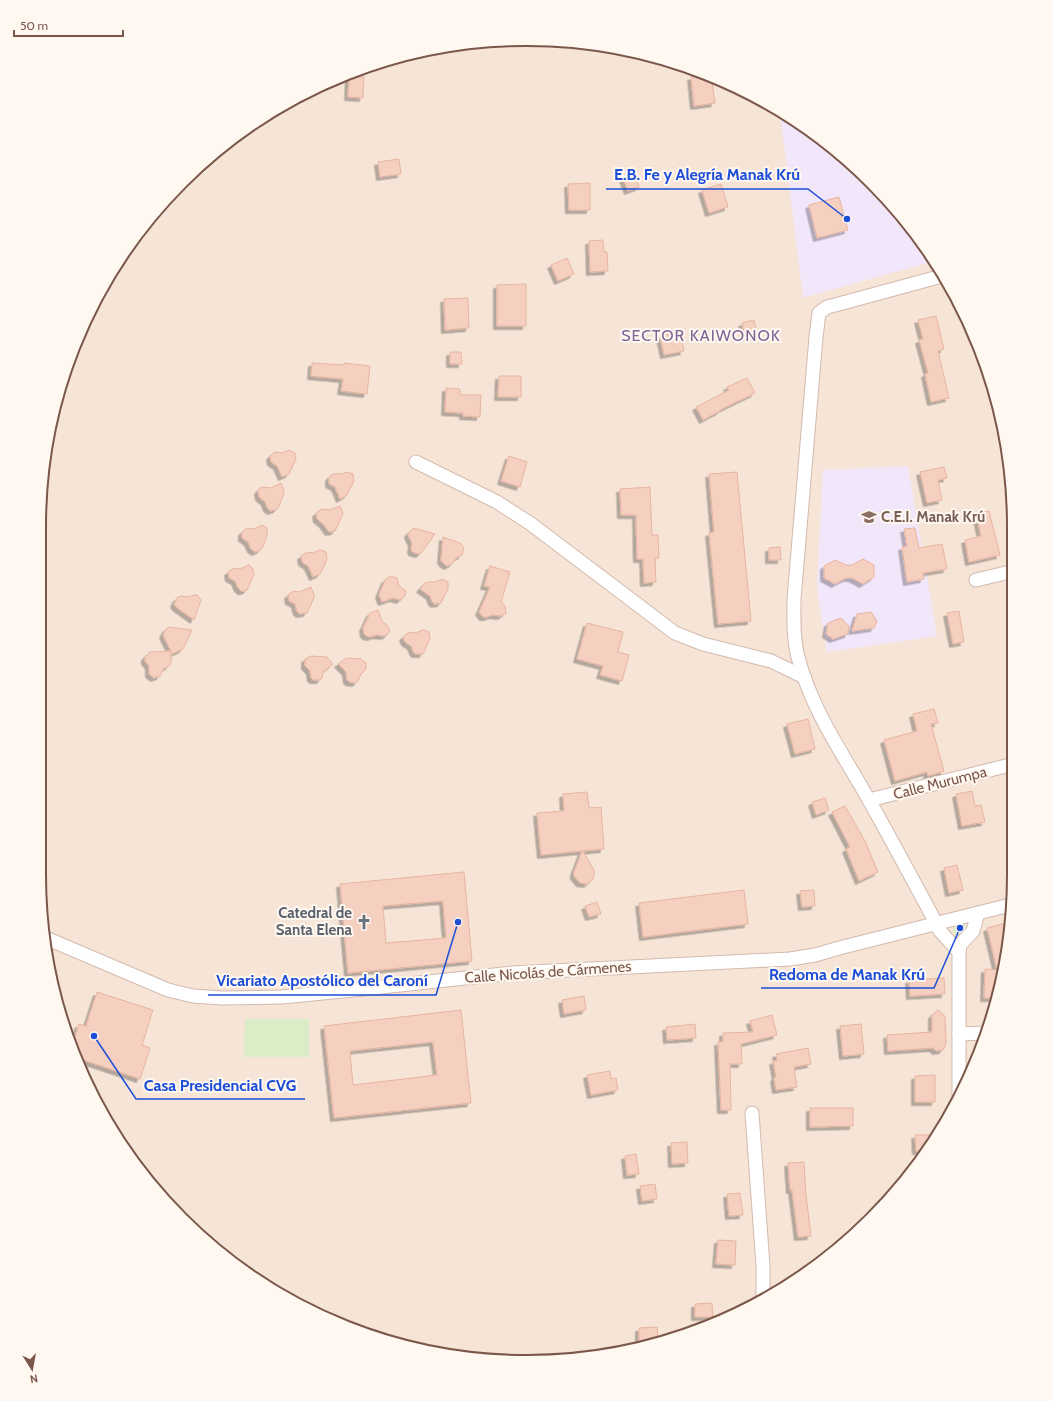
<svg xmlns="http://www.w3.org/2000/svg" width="1053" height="1401" font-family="Cabin,sans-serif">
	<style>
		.residential { fill: #f6e5d7 }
		.education { fill: #f1e6fa }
		.green { fill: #daedc6 }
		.building { fill: #f5cfc0; stroke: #e8b49f; fill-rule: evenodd; filter: url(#shadow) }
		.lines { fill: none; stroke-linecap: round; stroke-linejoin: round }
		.minor-casing { stroke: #d2baae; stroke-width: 15 }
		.minor { stroke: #fff; stroke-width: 13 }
		.labels { text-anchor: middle; stroke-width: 4; stroke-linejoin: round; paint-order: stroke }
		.education-label { font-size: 15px; font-weight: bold; fill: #785e54; stroke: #fff8f1; text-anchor: start }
		.street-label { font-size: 15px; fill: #7b574a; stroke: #fff8f1 }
		.worship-label { font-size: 15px; font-weight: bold; fill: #5b616d; stroke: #fff8f1; text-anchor: end }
		.neighbourhood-label { font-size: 16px; letter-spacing: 1px; fill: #806396; stroke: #fff8f1 }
		.rim { fill: none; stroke: #7b574a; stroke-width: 2 }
		.leader { fill: none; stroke: #1d4ed8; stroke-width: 1.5 }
		.callout-dot { fill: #1d4ed8; stroke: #fff8f1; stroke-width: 1.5 }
		.callout-label { font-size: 16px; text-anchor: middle; font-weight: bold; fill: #1d4ed8; stroke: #fff8f1; stroke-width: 4; stroke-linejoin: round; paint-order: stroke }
	</style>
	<defs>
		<filter id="shadow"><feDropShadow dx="-3.5" dy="3.5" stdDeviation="0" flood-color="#0004"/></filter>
	</defs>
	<rect width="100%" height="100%" fill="#fef4ea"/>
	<!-- residential -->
	<polygon class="residential" points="526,39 621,48 713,76 797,121 871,182 932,255 988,370 1010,463 1010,938 988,1031 949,1118 871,1219 798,1280 683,1336 559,1361 431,1353 311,1312 205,1241 160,1196 104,1118 56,1001 39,875 40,495 56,400 89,311 140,230 182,182 255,121 340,76 431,48"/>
	<!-- education -->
	<g class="education">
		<polygon points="780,112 797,121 871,182 932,255 935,261 803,298"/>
		<polygon points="908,466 937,636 827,652 818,596 817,584 823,470"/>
	</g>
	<!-- green -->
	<g class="green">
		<circle cx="960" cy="929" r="7"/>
		<polygon points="245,1019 309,1019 309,1057 244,1057"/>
	</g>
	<!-- building -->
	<g class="building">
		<polygon points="708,74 711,75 715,103 694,106 691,77"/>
		<polygon points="349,77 364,77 363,98 348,97"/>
		<polygon points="399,159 401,174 380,177 378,162"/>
		<polygon points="635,174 639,187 628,191 623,178"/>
		<polygon points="590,183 590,210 569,210 568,184"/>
		<polygon points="721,184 728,207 709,213 702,190"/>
		<polygon points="839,197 848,230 817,238 809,205"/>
		<polygon points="603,240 604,252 607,252 608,271 590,272 589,241"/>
		<polygon points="567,258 574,274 558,281 551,265"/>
		<polygon points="526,284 526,326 497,326 497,285"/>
		<polygon points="468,298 469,328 445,330 444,299"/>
		<polygon points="936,316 944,349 938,351 949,398 931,402 925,374 928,373 919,340 923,339 918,320"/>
		<polygon points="754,320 757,334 745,337 742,323"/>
		<polygon points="680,332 684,351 664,355 660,336"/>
		<polygon points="450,352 461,352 462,364 450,364"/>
		<polygon points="312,363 344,365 344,363 370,366 367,394 341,391 343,379 311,376"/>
		<polygon points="499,376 521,376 521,397 498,397"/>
		<polygon points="747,378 755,393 720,410 720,411 703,420 696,407 729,390 727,387"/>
		<polygon points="446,388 460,389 460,395 481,395 480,417 463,416 463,413 445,412"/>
		<polygon points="289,450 295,453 296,459 289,474 282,477 277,466 271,462 270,456 275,452 282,453"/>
		<polygon points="509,456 527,462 520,487 501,481"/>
		<polygon points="944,467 947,478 938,480 942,500 927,503 920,472"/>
		<polygon points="347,472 353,474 354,481 347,495 340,499 335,487 329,484 329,478 331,475 334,474 342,474"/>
		<polygon points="737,472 751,621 718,624 709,533 714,532 709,474"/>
		<polygon points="281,483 284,491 284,494 279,506 277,509 271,511 267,508 265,502 259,497 258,491 260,488 263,487 271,488"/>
		<polygon points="650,487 652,535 658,535 659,558 655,558 656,582 644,583 643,559 637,559 636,515 621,515 620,489"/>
		<polygon points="340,506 343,513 342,516 335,531 329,532 323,524 317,519 316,513 322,509 330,510"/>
		<polygon points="989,511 1000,555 969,562 965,540 981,536 976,513"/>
		<polygon points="262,525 267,528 267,535 263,547 260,550 255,552 251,549 248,542 242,538 242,532 247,528 254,529"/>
		<polygon points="414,528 435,534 421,553 418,554 412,552 411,549 412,543 408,535 409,532"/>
		<polygon points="915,528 919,548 942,544 947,569 923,573 924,579 907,582 902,547 907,546 904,529"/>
		<polygon points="443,537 460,543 464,548 462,555 456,558 452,564 447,566 443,563 441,560"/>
		<polygon points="780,547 781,560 769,560 769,548"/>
		<polygon points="320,550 326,552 327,559 322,571 320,574 313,577 308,566 302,562 301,556 307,552 313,553"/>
		<polygon points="863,559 874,565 874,577 863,584 852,578 846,578 835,584 824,578 824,566 835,560 846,565 852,565"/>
		<polygon points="249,565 253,569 254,575 247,590 244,591 241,591 238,588 235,581 229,578 228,572 234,568 240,569"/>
		<polygon points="490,566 510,572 501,602 505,606 506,613 501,616 493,615 487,617 483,617 479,612 490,587 484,586"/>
		<polygon points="390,576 397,578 399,586 406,591 405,596 400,600 393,598 382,602 379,595 380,592 385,580"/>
		<polygon points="443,579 448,582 448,589 441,603 435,604 432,602 430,596 420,589 425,583 428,582 435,582"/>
		<polygon points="311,587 314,595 314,598 307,613 300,614 297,612 295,604 289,601 288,595 293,591 299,592"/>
		<polygon points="194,595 197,595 201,600 194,620 176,607 174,604 177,598 180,596 188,597"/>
		<polygon points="378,610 382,621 388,626 390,631 387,635 383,636 377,635 370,637 366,636 364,634 363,628 370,613"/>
		<polygon points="959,611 964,642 953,644 947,613"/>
		<polygon points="871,612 877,621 874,628 852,631 857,614"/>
		<polygon points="841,618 849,626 848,634 833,639 826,634 828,623"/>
		<polygon points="587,623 623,632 618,652 629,655 622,681 600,675 603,666 577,659"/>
		<polygon points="169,627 192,630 183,649 172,654 171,652 171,663 169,666 163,669 160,676 154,678 149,674 149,666 145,661 145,657 150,652 171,651 163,635 166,629"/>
		<polygon points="423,630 429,632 430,639 423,654 416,654 414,653 411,646 405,642 403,637 409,632 415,633"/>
		<polygon points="311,656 327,657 333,664 323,672 322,678 320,680 313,680 311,678 310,671 305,666 305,659"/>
		<polygon points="348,658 361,659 366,663 366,669 361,674 358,681 356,683 349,682 347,680 346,672 338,664 345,659"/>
		<polygon points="934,709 938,723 931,724 944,771 928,776 927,772 895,781 884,740 917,731 913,714"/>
		<polygon points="808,719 815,749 795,754 787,724"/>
		<polygon points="972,791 975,806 981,805 985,822 962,826 956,794"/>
		<polygon points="587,792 589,808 601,807 604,849 583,851 594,870 594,875 593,879 587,884 580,883 574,876 574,872 582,851 541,855 537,813 564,811 563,794"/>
		<polygon points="825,798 829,810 816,815 812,802"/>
		<polygon points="845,806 865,841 878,872 859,881 846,849 850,847 832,812"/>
		<polygon points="957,865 963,890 949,893 944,868"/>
		<path d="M 464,872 L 472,961 L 348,973 L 340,884 ZM 443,901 L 446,938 L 386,943 L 383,906 Z"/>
		<polygon points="744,890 748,924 643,937 639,903"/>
		<polygon points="814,890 815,906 802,907 800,891"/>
		<polygon points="597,902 601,914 589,917 585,906"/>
		<polygon points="1010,922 1010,938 996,998 984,998 985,969 997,970 987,928"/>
		<polygon points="944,978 945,994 910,996 909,980"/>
		<polygon points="97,992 153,1010 142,1045 150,1048 140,1079 80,1059 73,1042 79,1024 86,1026"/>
		<polygon points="584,996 586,1010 564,1014 562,1000"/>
		<path d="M 461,1010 L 471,1103 L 334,1118 L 324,1026 ZM 433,1042 L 437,1075 L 353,1085 L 350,1051 Z"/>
		<polygon points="938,1010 944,1015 945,1018 946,1044 943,1050 936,1051 933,1048 888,1051 887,1035 932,1032 932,1015"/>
		<polygon points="772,1015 777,1035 741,1044 742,1064 730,1064 731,1110 721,1110 718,1042 723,1042 723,1033 753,1032 750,1021"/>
		<polygon points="695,1024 696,1038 667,1040 666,1027"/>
		<polygon points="861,1024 864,1054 843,1056 840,1026"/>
		<polygon points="808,1048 811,1064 794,1067 797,1087 776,1090 774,1078 776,1077 773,1061 777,1061 776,1054"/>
		<polygon points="610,1071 611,1079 616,1078 618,1090 591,1095 587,1075"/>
		<polygon points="935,1075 935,1102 915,1102 915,1076"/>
		<polygon points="810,1108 853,1108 853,1126 810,1127"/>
		<polygon points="915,1135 936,1135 924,1151 916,1151"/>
		<polygon points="687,1142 688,1163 672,1164 671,1143"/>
		<polygon points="636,1154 639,1174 627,1175 625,1156"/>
		<polygon points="804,1162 806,1195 811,1236 798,1237 792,1190 790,1190 788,1163"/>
		<polygon points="655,1184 657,1199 642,1201 640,1186"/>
		<polygon points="740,1193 743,1215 729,1216 727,1194"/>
		<polygon points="718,1240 736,1241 735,1265 716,1264"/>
		<polygon points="712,1303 713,1317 695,1317 695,1304"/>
		<polygon points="657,1327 658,1340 639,1345 639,1328"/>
	</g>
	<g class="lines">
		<!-- minor casing -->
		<g class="minor-casing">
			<g id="minor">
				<path d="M 942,276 L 835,305 L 827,307 L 819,313 L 816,337 L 794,599 C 794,618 793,638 798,657 C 811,709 843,754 869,800 C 892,841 914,882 936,923 L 940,931 L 959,952"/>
				<polyline points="416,462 497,502 531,524 675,633 703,644 771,661 804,677"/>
				<polyline points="976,580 1010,572"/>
				<polyline points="869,800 1010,765"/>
				<polyline points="48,939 168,990 193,996 222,998 282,997 363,989 512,973 790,959 815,955 843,947 1010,905"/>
				<polyline points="959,1034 987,1033"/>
				<polyline points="959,1096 959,952 960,945 973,931 978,913"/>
				<polyline points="752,1113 763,1266 763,1297"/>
			</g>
		</g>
		<!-- minor -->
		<use href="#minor" class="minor"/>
	</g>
	<!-- icons -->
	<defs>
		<g id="school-bare" transform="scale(1.2)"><path d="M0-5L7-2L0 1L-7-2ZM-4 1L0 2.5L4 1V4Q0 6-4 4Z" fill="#8d6e63" stroke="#fff8f1" stroke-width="2.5" paint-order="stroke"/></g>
		<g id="church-bare" transform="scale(1.2)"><path d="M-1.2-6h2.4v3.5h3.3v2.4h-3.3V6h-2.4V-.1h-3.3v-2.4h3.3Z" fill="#6b7280" stroke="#fff8f1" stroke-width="2.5" paint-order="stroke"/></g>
	</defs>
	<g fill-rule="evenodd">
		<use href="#school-bare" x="869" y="517"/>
		<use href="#church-bare" x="364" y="922"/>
	</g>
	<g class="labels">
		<!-- education labels -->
		<g class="education-label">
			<text x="881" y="522">C.E.I. Manak Krú</text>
		</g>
		<!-- street labels -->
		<g class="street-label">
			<text transform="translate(940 783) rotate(-14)" y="5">Calle Murumpa</text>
			<text transform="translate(548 972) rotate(-4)" y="5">Calle Nicolás de Cármenes</text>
		</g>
		<!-- worship labels -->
		<g class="worship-label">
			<text x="352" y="918">Catedral de<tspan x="352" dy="17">Santa Elena</tspan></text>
		</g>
		<!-- neighbourhood labels -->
		<g class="neighbourhood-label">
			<text x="701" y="341">SECTOR KAIWONOK</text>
		</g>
	</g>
	<!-- crop -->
	<path d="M0 0H1053V1401H0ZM526 46H527A480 480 0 0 1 1007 526V875A480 480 0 0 1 527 1355H526A480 480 0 0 1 46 875V526A480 480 0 0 1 526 46Z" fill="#fff8f1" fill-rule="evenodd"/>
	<path class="rim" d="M526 46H527A480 480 0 0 1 1007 526V875A480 480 0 0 1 527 1355H526A480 480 0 0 1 46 875V526A480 480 0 0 1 526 46Z"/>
	<!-- callouts -->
	<path class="leader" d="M847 219L808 189H606M960 928L934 988H761M458 922L436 995H208M94 1036L136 1099H305"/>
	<g class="callout-dot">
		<circle cx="847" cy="219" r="4"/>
		<circle cx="960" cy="928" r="4"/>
		<circle cx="458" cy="922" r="4"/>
		<circle cx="94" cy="1036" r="4"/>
	</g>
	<g class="callout-label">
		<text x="707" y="180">E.B. Fe y Alegría Manak Krú</text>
		<text x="847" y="980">Redoma de Manak Krú</text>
		<text x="322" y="986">Vicariato Apostólico del Caroní</text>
		<text x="220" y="1091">Casa Presidencial CVG</text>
	</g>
	<!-- north arrow -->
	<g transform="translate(32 1369) rotate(169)" stroke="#fff8f1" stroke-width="3" paint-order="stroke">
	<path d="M0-3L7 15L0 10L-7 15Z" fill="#7b574a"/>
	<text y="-6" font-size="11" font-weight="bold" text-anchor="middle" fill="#7b574a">N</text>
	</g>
	<!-- scale -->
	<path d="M14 30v6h109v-6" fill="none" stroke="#7b574a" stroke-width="2"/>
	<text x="20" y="30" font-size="12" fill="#7b574a" stroke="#fff8f1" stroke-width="3" paint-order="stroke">50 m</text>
</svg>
